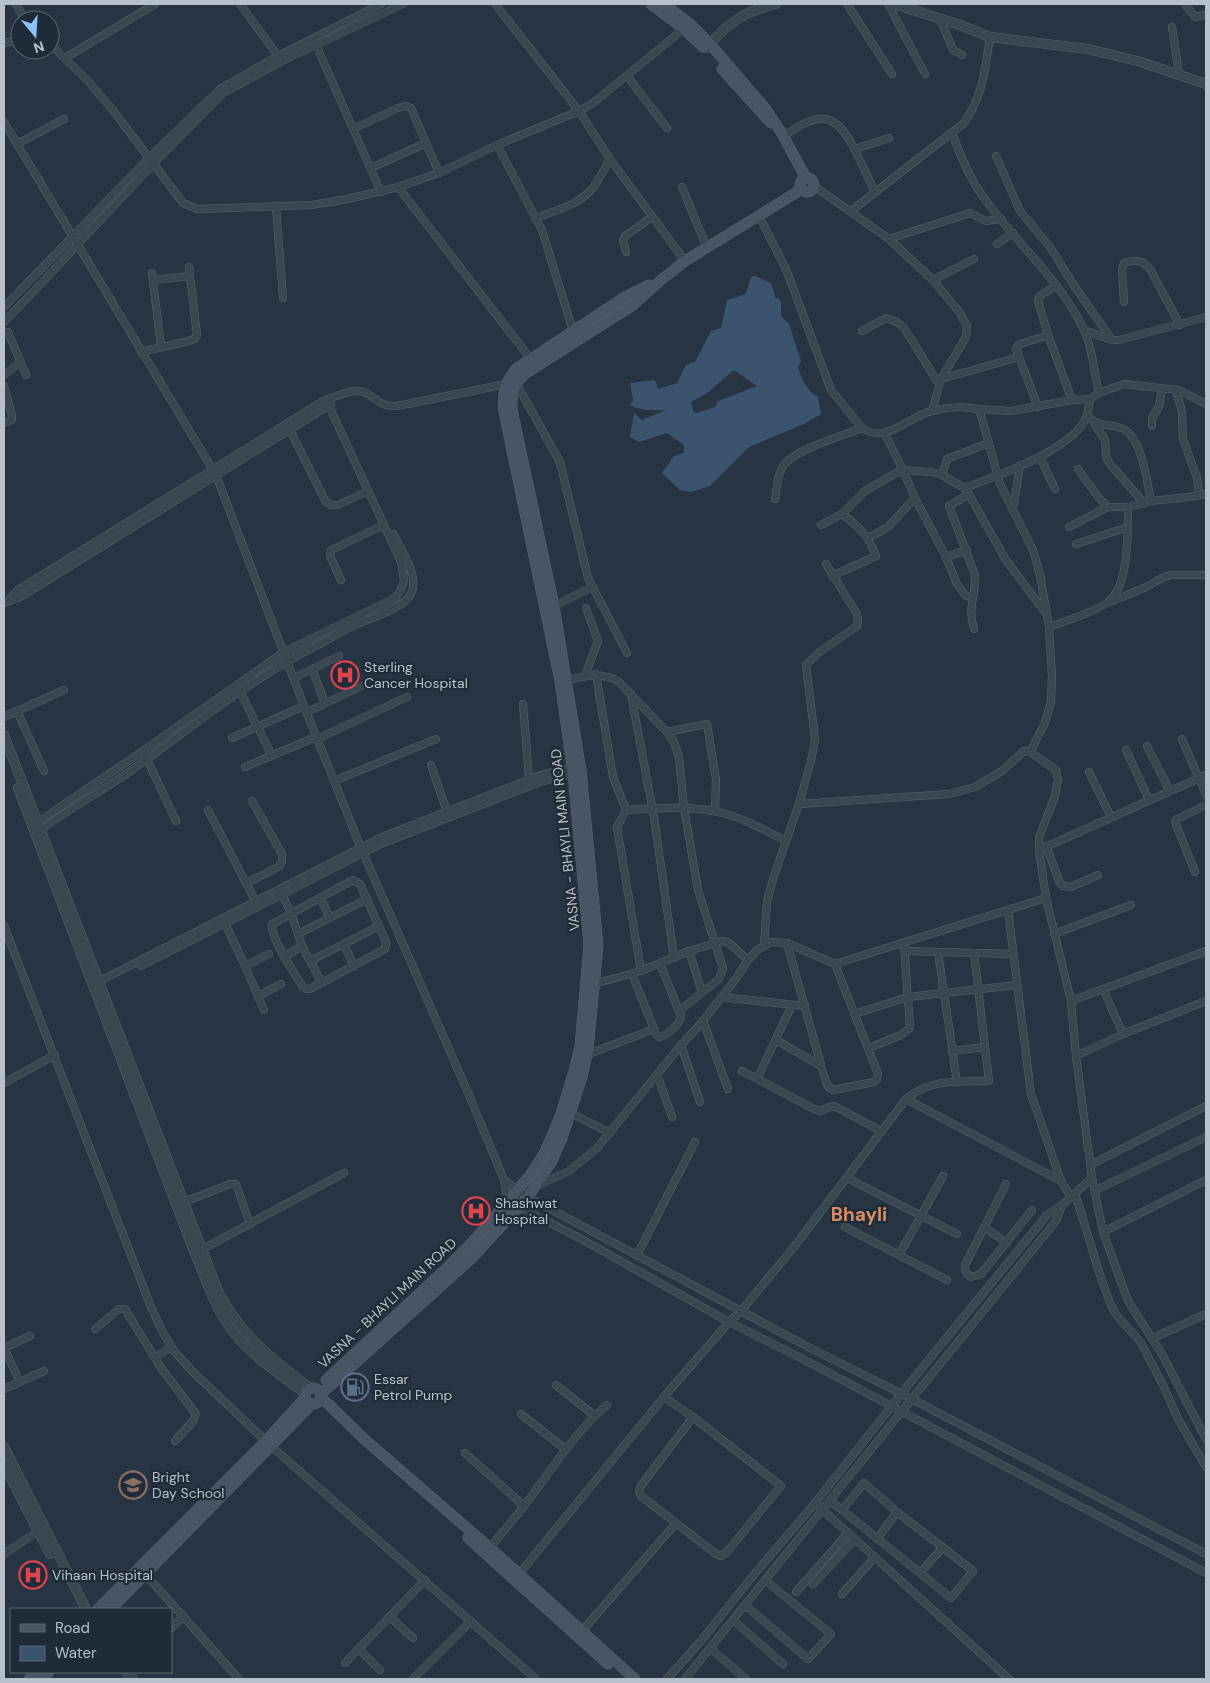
<svg xmlns="http://www.w3.org/2000/svg" width="1210" height="1683" font-family="'DM Sans',sans-serif">
	<style>
		.water { fill: #3b536c; fill-rule: evenodd }
		.lines { fill: none; stroke-linecap: round; stroke-linejoin: round }
		.minor-casing { stroke: #586470; stroke-width: 8 }
		.tertiary-casing { stroke: #586470; stroke-width: 10 }
		.secondary-casing { stroke: #586470; stroke-width: 11 }
		.minor { stroke: #3a4652; stroke-width: 7 }
		.tertiary { stroke: #3a4652; stroke-width: 9 }
		.secondary { stroke: #485565; stroke-width: 10 }
		.labels { text-anchor: middle; stroke-width: 4.5; stroke-linejoin: round; paint-order: stroke }
		.poi-label { font-size: 14px; fill: #b7c1cc; stroke: #1f2b38; text-anchor: start }
		.street-label { font-size: 14px; fill: #b7c1cc; stroke: #1f2b38 }
		.district-label { font-size: 19px; font-weight: bold; fill: #d98e66; stroke: #1f2b38 }
	</style>
	<rect width="100%" height="100%" fill="#263443"/>
	<!-- water -->
	<path class="water" d="M 755,276 L 771,283 L 775,297 L 781,301 L 781,316 L 789,324 L 801,361 L 798,367 C 801,378 807,391 818,397 L 821,414 L 804,424 L 749,447 L 710,486 L 691,492 L 680,490 L 662,473 L 674,456 L 684,453 L 684,445 L 667,433 L 639,442 L 630,437 L 634,413 L 642,420 L 666,410 L 644,410 L 630,406 L 633,400 L 630,383 L 655,380 L 658,389 L 677,383 L 686,365 L 695,362 L 711,331 L 721,328 L 727,300 L 746,294 L 751,277 ZM 734,370 L 757,386 L 718,401 L 715,407 L 697,413 L 693,411 L 691,402 L 706,394 Z"/>
	<g class="lines">
		<!-- minor casing -->
		<g class="minor-casing">
			<g id="minor">
				<polyline points="16,4 25,20"/>
				<polyline points="240,4 278,56 280,57"/>
				<polyline points="847,4 892,74"/>
				<polyline points="888,4 925,74"/>
				<polyline points="1185,4 1195,17 1206,15"/>
				<polyline points="940,19 953,50 962,55"/>
				<polyline points="1172,27 1179,74"/>
				<polyline points="4,43 13,41 20,36"/>
				<polyline points="50,44 88,81 112,109 183,203 197,209 311,205 348,199 398,187 439,173 497,145 579,111 495,4"/>
				<polyline points="316,45 381,192"/>
				<polyline points="65,58 155,4"/>
				<polyline points="627,76 667,128"/>
				<polyline points="4,122 216,475 304,706 361,848 469,1095 504,1180"/>
				<polyline points="353,129 398,108 405,106 411,108 439,173"/>
				<path d="M 952,133 C 960,154 969,177 982,195 C 1014,242 1059,277 1084,330 C 1093,349 1094,373 1099,393 L 1090,399 L 1072,400 L 1011,411 L 978,409"/>
				<path d="M 783,137 C 821,109 837,112 857,154 C 863,167 869,179 875,192"/>
				<polyline points="17,144 64,119"/>
				<polyline points="497,145 542,230 573,331"/>
				<polyline points="855,149 889,138"/>
				<polyline points="996,156 1020,211 1050,247 1075,287 1112,340"/>
				<polyline points="371,168 426,143"/>
				<polyline points="814,186 889,239 933,280 960,313 967,326 966,337 941,379 932,411"/>
				<polyline points="398,187 530,358"/>
				<polyline points="682,187 707,248"/>
				<polyline points="276,207 283,298"/>
				<path d="M 851,211 L 964,123 C 983,96 985,69 990,37"/>
				<path d="M 759,216 L 786,269 L 831,390 L 862,428 C 887,445 908,416 932,411 C 946,407 965,406 978,409 L 981,415 L 1000,484 L 1033,550 L 1040,575 L 1049,627 L 1052,676 L 1051,702 L 1045,723 L 1030,752"/>
				<path d="M 536,218 C 555,211 578,205 592,189 C 599,180 604,169 610,159"/>
				<polyline points="889,239 970,213 986,221 1001,219"/>
				<polyline points="997,244 1013,233"/>
				<polyline points="626,252 623,240 625,236 652,217"/>
				<polyline points="685,261 610,159 579,111 593,103 686,27"/>
				<polyline points="152,273 161,347"/>
				<polyline points="153,280 190,276"/>
				<polyline points="933,280 974,259"/>
				<polyline points="1056,285 1039,297 1038,301 1048,335 1072,400"/>
				<path d="M 1124,302 L 1122,269 L 1124,263 C 1134,259 1143,260 1150,269 L 1180,325"/>
				<polyline points="4,307 148,159 220,89 278,56 381,4"/>
				<polyline points="4,322 34,291 153,164 223,93 286,59 403,4"/>
				<polyline points="1084,330 1112,340 1119,340 1206,317"/>
				<polyline points="862,331 886,318 897,322 904,328 939,384"/>
				<polyline points="4,332 8,332 26,375"/>
				<polyline points="141,352 189,341 194,339 197,335 189,267"/>
				<polyline points="1019,357 1016,349 1018,345 1048,335"/>
				<polyline points="4,375 20,362"/>
				<polyline points="941,379 1019,357 1038,407"/>
				<polyline points="4,386 12,416 12,420 4,423"/>
				<polyline points="1176,390 1182,412 1183,439 1197,478 1199,495"/>
				<polyline points="1099,393 1124,384 1179,390 1206,404"/>
				<path d="M 1090,399 L 1087,415 C 1100,429 1105,422 1121,428 C 1142,435 1147,482 1151,501"/>
				<polyline points="1094,423 1105,440 1106,457 1110,464 1144,503"/>
				<polyline points="1152,426 1152,418 1159,407 1162,389"/>
				<polyline points="290,430 326,502 331,505 338,505 368,491"/>
				<polyline points="885,434 903,470 915,498 946,557 957,584 965,595 972,598"/>
				<polyline points="1040,457 1055,489"/>
				<polyline points="1078,469 1099,498 1108,507 1128,507"/>
				<polyline points="942,475 947,459 989,443"/>
				<polyline points="967,491 1006,560 1045,612"/>
				<path d="M 969,494 L 949,506 L 975,575 C 976,595 967,608 974,629"/>
				<path d="M 775,499 C 777,487 777,475 784,465 C 796,449 842,436 862,428"/>
				<polyline points="1013,510 1020,465"/>
				<path d="M 821,525 L 842,514 L 865,491 L 896,473 L 903,470 L 931,472 L 942,475 L 964,488 C 997,476 1076,449 1087,415"/>
				<polyline points="1069,527 1108,507"/>
				<polyline points="868,538 888,527 915,498"/>
				<polyline points="1076,544 1128,527"/>
				<polyline points="946,557 967,550"/>
				<path d="M 832,576 L 876,556 C 869,536 858,526 842,514"/>
				<polyline points="341,580 330,556 331,550 384,525"/>
				<path d="M 10,599 L 18,590 L 325,400 C 336,397 352,388 364,392 C 379,398 376,406 397,406 L 506,384 L 516,383 L 560,462 L 588,578 L 627,653"/>
				<polyline points="1110,602 1144,588 1164,577 1171,575 1206,575"/>
				<polyline points="4,603 22,596 331,404"/>
				<polyline points="554,606 592,587"/>
				<path d="M 1049,627 C 1068,620 1090,614 1107,603 C 1129,588 1128,533 1128,507 L 1151,501 L 1188,497 L 1206,494"/>
				<polyline points="312,669 325,703"/>
				<polyline points="596,674 613,777 626,810 617,827 641,971"/>
				<polyline points="585,676 598,641 586,608"/>
				<polyline points="294,678 339,656"/>
				<path d="M 562,681 C 584,677 597,671 618,681 L 667,732 L 674,742 L 679,757 L 684,808 L 698,890 L 723,968 L 719,979 L 679,1011"/>
				<polyline points="240,691 272,756"/>
				<polyline points="631,694 654,817 674,958"/>
				<polyline points="523,704 529,779"/>
				<polyline points="17,711 44,771"/>
				<polyline points="307,712 362,686"/>
				<polyline points="4,717 64,690"/>
				<polyline points="667,732 707,724 716,779 715,812"/>
				<polyline points="232,738 304,706"/>
				<polyline points="317,739 407,697"/>
				<polyline points="1182,739 1206,795"/>
				<polyline points="1147,746 1170,791"/>
				<polyline points="1126,750 1149,800"/>
				<polyline points="145,755 176,821"/>
				<polyline points="431,765 447,812"/>
				<polyline points="245,767 316,737"/>
				<polyline points="1089,772 1111,817"/>
				<polyline points="334,781 436,739"/>
				<polyline points="799,804 949,794 975,787 1002,771 1024,751 1030,752 1056,770 1058,780 1055,796 1039,837 1039,850 1046,898 1071,1001 1076,1056 1092,1178 1103,1232 1128,1301 1162,1354 1206,1439"/>
				<polyline points="208,810 257,904"/>
				<path d="M 626,810 C 657,808 692,805 722,813 C 745,819 765,830 786,841"/>
				<path d="M 35,824 L 137,755 L 284,652 L 395,598 C 406,584 405,579 401,562 L 329,406"/>
				<path d="M 37,833 C 66,810 99,793 129,772 C 188,730 244,684 308,650 C 324,642 339,633 355,625 C 370,618 403,609 411,594 C 420,577 401,549 393,534"/>
				<polyline points="1046,846 1060,883 1063,886 1071,887 1098,875"/>
				<polyline points="1039,850 1206,775"/>
				<polyline points="1195,872 1175,822 1177,819 1206,805"/>
				<path d="M 353,880 L 360,884 L 386,942 L 385,949 L 310,989 L 306,989 L 303,987 C 295,974 270,938 272,924 Z"/>
				<polyline points="247,883 280,866 282,861 282,854 252,801"/>
				<polyline points="281,892 291,913 302,946 322,983"/>
				<polyline points="320,897 330,918"/>
				<polyline points="1008,910 1031,1094 1061,1181 1071,1197"/>
				<polyline points="224,921 245,966 264,1010"/>
				<polyline points="4,926 151,1307 162,1331 174,1351 193,1372 271,1446 536,1679"/>
				<polyline points="298,934 367,899"/>
				<polyline points="1054,934 1131,905"/>
				<path d="M 787,943 L 824,1076 C 826,1082 827,1088 833,1090 L 874,1082 L 877,1079 L 878,1074 L 835,964"/>
				<polyline points="344,944 354,966"/>
				<polyline points="764,945 767,901 774,876 799,804 811,761 815,739 806,665 818,653 857,626 858,620 857,614 826,564"/>
				<polyline points="689,951 702,992"/>
				<polyline points="905,951 1013,954"/>
				<polyline points="938,952 957,1082"/>
				<polyline points="284,957 302,946"/>
				<polyline points="310,961 379,926"/>
				<polyline points="141,966 383,843 543,781 576,773"/>
				<polyline points="245,966 269,954"/>
				<path d="M 632,974 L 656,1034 L 659,1037 C 667,1036 680,1024 681,1016 L 660,964"/>
				<polyline points="96,983 382,837 541,775 575,767"/>
				<polyline points="594,984 641,971 689,951 722,941 728,942 748,960"/>
				<polyline points="1103,989 1123,1034"/>
				<polyline points="258,996 281,984"/>
				<polyline points="721,997 805,1006"/>
				<polyline points="1071,1001 1206,951"/>
				<polyline points="854,1014 908,997 1017,985"/>
				<polyline points="703,1021 728,1089"/>
				<polyline points="776,1040 821,1066"/>
				<polyline points="681,1045 700,1102"/>
				<polyline points="869,1048 901,1035 910,1028 904,943"/>
				<polyline points="952,1051 985,1047"/>
				<polyline points="586,1055 654,1029"/>
				<polyline points="1076,1056 1123,1034 1206,1001"/>
				<polyline points="742,1071 816,1110 821,1111 832,1106 836,1107 881,1131"/>
				<polyline points="657,1074 672,1117"/>
				<polyline points="757,1079 792,1005"/>
				<polyline points="4,1083 55,1055"/>
				<polyline points="906,1099 1061,1181"/>
				<polyline points="571,1113 610,1133"/>
				<polyline points="1090,1165 1206,1106"/>
				<polyline points="847,1178 957,1234"/>
				<path d="M 1006,1184 L 965,1265 C 964,1271 966,1273 971,1277 L 981,1274 L 1032,1210"/>
				<polyline points="535,1187 569,1171 597,1148 681,1045 703,1021 735,980 748,960 757,950 772,942 787,943 835,964 1046,898"/>
				<polyline points="1094,1191 1206,1137"/>
				<polyline points="1075,1193 1099,1272 1110,1303 1115,1313 1141,1343 1163,1385 1178,1419 1206,1467"/>
				<polyline points="184,1202 230,1184 236,1184 250,1224"/>
				<polyline points="845,1227 947,1280"/>
				<polyline points="984,1227 1007,1243"/>
				<polyline points="1103,1232 1206,1180"/>
				<polyline points="199,1251 344,1173"/>
				<polyline points="637,1255 695,1142"/>
				<polyline points="899,1255 943,1176"/>
				<polyline points="95,1329 119,1309 125,1309 161,1368 196,1414 193,1421 175,1441"/>
				<polyline points="1153,1338 1206,1314"/>
				<polyline points="4,1348 20,1382"/>
				<polyline points="4,1348 30,1336"/>
				<polyline points="155,1358 171,1347"/>
				<polyline points="556,1385 595,1416"/>
				<polyline points="4,1389 44,1371"/>
				<polyline points="664,1397 693,1417 640,1487 639,1491 641,1496 716,1554 721,1556 726,1553 781,1486 693,1417"/>
				<polyline points="521,1414 565,1449"/>
				<polyline points="465,1453 524,1506"/>
				<polyline points="830,1501 842,1510 951,1598 973,1571 897,1512 864,1483 842,1510"/>
				<polyline points="815,1503 1009,1679"/>
				<polyline points="877,1539 897,1512"/>
				<path d="M 487,1551 C 499,1536 512,1522 524,1506 C 551,1471 573,1434 607,1405"/>
				<polyline points="4,1554 41,1529"/>
				<polyline points="1206,1554 912,1399 810,1348 528,1197 504,1180 508,1201 585,1241 729,1322 799,1357 1206,1573"/>
				<polyline points="920,1573 943,1547"/>
				<polyline points="145,1574 239,1679"/>
				<path d="M 519,1574 L 668,1392 L 729,1322 L 741,1311 L 794,1247 L 906,1099 C 932,1078 957,1082 989,1081 L 974,953"/>
				<polyline points="813,1584 855,1539"/>
				<polyline points="796,1592 848,1533"/>
				<polyline points="842,1594 875,1557"/>
				<polyline points="745,1605 808,1659 831,1634 765,1580"/>
				<polyline points="390,1617 413,1638"/>
				<polyline points="733,1620 783,1664"/>
				<polyline points="171,1628 183,1617"/>
				<polyline points="582,1631 676,1523"/>
				<polyline points="710,1648 746,1679"/>
				<polyline points="359,1649 380,1670"/>
				<polyline points="345,1663 425,1580"/>
				<polyline points="413,1679 471,1621"/>
				<polyline points="667,1679 700,1642 752,1577 815,1503 917,1374 1047,1215 1063,1204 1092,1178"/>
				<polyline points="685,1679 1056,1221 1062,1205"/>
			</g>
		</g>
		<!-- tertiary casing -->
		<g class="tertiary-casing">
			<g id="tertiary">
				<polyline points="894,4 960,25 990,37 1088,49 1141,62 1206,84"/>
				<path d="M 706,48 C 728,23 743,12 776,4"/>
				<path d="M 4,735 L 218,1291 C 240,1335 273,1360 311,1389"/>
				<path d="M 18,788 L 192,1246 C 204,1274 213,1304 231,1329 C 249,1354 281,1375 306,1394"/>
				<polyline points="4,1447 86,1609"/>
				<polyline points="4,1465 50,1554"/>
				<polyline points="126,1672 133,1679"/>
			</g>
		</g>
		<!-- secondary casing -->
		<g class="secondary-casing">
			<g id="secondary">
				<polyline points="651,4 684,29 703,47"/>
				<polyline points="664,4 690,24 710,44 765,108 781,132 806,178"/>
				<polyline points="722,69 771,123"/>
				<circle cx="807" cy="185" r="7"/>
				<path d="M 326,1380 L 446,1269 L 477,1237 L 531,1174 L 545,1152 L 560,1117 L 574,1071 L 580,1047 L 589,945 L 573,773 L 560,681 L 504,412 C 502,394 505,381 517,368 L 623,298 L 649,285"/>
				<circle cx="313" cy="1396" r="8"/>
				<path d="M 321,1394 L 472,1258 L 528,1197 L 552,1161 L 562,1138 L 582,1077 L 588,1050 L 598,945 L 581,771 L 554,606 L 512,410 C 511,394 514,383 526,373 L 633,305 L 661,280 L 685,261 L 802,189"/>
				<polyline points="321,1397 363,1438 490,1548 635,1679"/>
				<polyline points="468,1538 608,1664"/>
				<polyline points="98,1609 266,1441 305,1398"/>
				<polyline points="111,1609 312,1404"/>
				<polyline points="29,1679 36,1672"/>
				<polyline points="42,1679 49,1672"/>
			</g>
		</g>
		<!-- minor -->
		<use href="#minor" class="minor"/>
		<!-- tertiary -->
		<use href="#tertiary" class="tertiary"/>
		<!-- secondary -->
		<use href="#secondary" class="secondary"/>
	</g>
	<!-- icons -->
	<defs>
		<g id="hospital-ring" transform="scale(1.4375)"><circle r="9.5" fill="#1f2b38" stroke="#e0444e" stroke-width="1.5"/><path d="M-5-5h3v3.5h4V-5h3V5h-3V1.5h-4V5h-3Z" fill="#e0444e"/></g>
		<g id="fuel-ring" transform="scale(1.4375)"><circle r="9.5" fill="#1f2b38" stroke="#5c6f8a" stroke-width="1.5"/><path d="M-5.5-6h7V0h2V4h1.3V-2.5L3-4.5l.8-.8L6-3V5H2.5V1h-1V6h-7ZM-4.2-4.7v3.2H.2V-4.7Z" fill="#5c6f8a"/></g>
		<g id="school-ring" transform="scale(1.4375)"><circle r="9.5" fill="#1f2b38" stroke="#8d6e63" stroke-width="1.5"/><path d="M0-5L7-2L0 1L-7-2ZM-4 1L0 2.5L4 1V4Q0 6-4 4Z" fill="#8d6e63"/></g>
	</defs>
	<g fill-rule="evenodd">
		<use href="#hospital-ring" x="345" y="675"/>
		<use href="#hospital-ring" x="476" y="1211"/>
		<use href="#fuel-ring" x="355" y="1387"/>
		<use href="#school-ring" x="133" y="1485"/>
		<use href="#hospital-ring" x="33" y="1575"/>
	</g>
	<g class="labels">
		<!-- poi labels -->
		<g class="poi-label">
			<text x="364" y="672">Sterling<tspan x="364" dy="16">Cancer Hospital</tspan></text>
			<text x="495" y="1208">Shashwat<tspan x="495" dy="16">Hospital</tspan></text>
			<text x="374" y="1384">Essar<tspan x="374" dy="16">Petrol Pump</tspan></text>
			<text x="152" y="1482">Bright<tspan x="152" dy="16">Day School</tspan></text>
			<text x="52" y="1580">Vihaan Hospital</text>
		</g>
		<!-- street labels -->
		<g class="street-label">
			<text transform="translate(565 840) rotate(-96)" y="5">VASNA - BHAYLI MAIN ROAD</text>
			<text transform="translate(387 1303) rotate(-43)" y="5">VASNA - BHAYLI MAIN ROAD</text>
		</g>
		<!-- district labels -->
		<g class="district-label">
			<text x="859" y="1221">Bhayli</text>
		</g>
	</g>
	<!-- border -->
	<rect width="1210" height="1683" fill="none" stroke="#b7c1cc" stroke-width="10"/>
	<!-- legend -->
	<rect x="10" y="1608" width="162" height="65" fill="#1f2b38" stroke="#5c6773"/>
	<rect x="20" y="1624" width="25" height="8" fill="#485565" stroke="#5c6773"/>
	<text x="55" y="1633" font-size="15" fill="#b7c1cc">Road</text>
	<rect x="20" y="1646" width="25" height="15" fill="#3b536c" stroke="#5c6773"/>
	<text x="55" y="1658" font-size="15" fill="#b7c1cc">Water</text>
	<!-- north arrow -->
	<g transform="translate(35 35) rotate(162)"><circle r="24" fill="#1f2b38" stroke="#5c6773"/>
	<path d="M0-4L9 19L0 12L-9 19Z" fill="#8ec1fa"/>
	<text y="-8" font-size="14" font-weight="bold" text-anchor="middle" fill="#b7c1cc">N</text>
	</g>
</svg>
